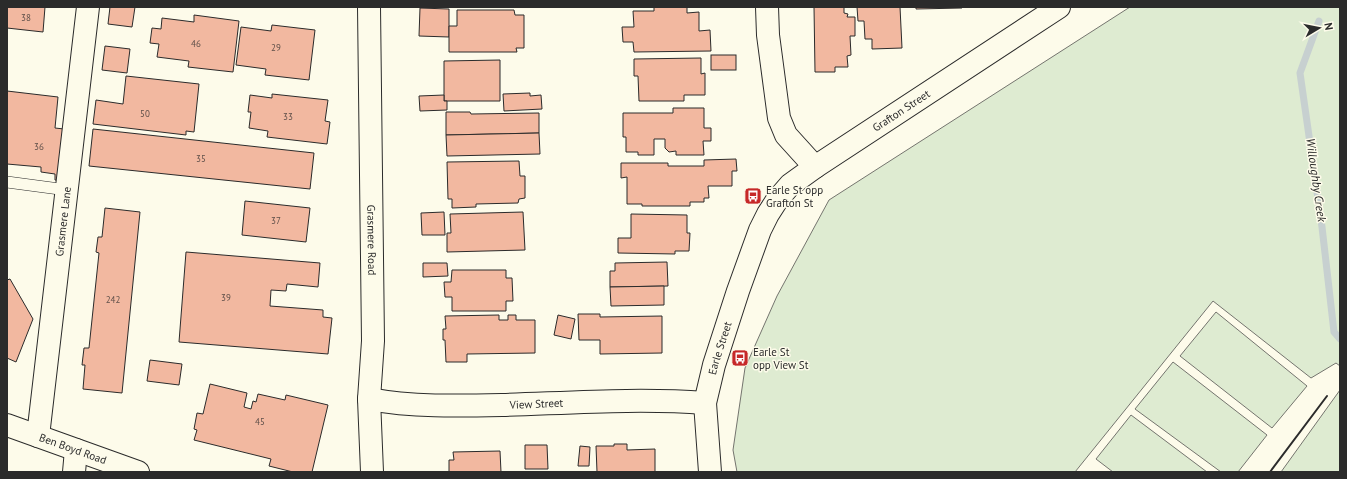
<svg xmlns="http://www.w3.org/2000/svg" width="1347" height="479" font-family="'PT Sans',sans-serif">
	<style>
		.green { fill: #deebd1; stroke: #74746e }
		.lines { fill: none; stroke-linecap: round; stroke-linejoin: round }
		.stream { stroke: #c7d0d0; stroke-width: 7 }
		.building { fill: #f2b8a0; stroke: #2b2b2b }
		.service-casing { stroke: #2b2b2b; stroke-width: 12 }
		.minor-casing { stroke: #2b2b2b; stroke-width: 24 }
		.service { stroke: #fdfbea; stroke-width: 11 }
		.minor { stroke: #fdfbea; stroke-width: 22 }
		.fence { stroke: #2b2b2b; stroke-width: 1; stroke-dasharray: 5 2; stroke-linecap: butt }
		.wall { stroke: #2b2b2b; stroke-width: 2 }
		.labels { text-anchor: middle; stroke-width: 3; stroke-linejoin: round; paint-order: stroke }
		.number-label { font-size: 9px; fill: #5d4e48 }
		.street-label { font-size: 11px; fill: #2b2b2b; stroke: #fdfbea }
		.poi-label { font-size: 11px; fill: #2b2b2b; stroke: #fdfbea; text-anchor: start }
		.water-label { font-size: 12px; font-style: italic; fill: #2b2b2b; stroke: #fdfbea }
	</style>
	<rect width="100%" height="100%" fill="#fdfbea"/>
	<!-- green -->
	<g class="green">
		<polygon points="1130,7 1340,7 1340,366 1336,363 1311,378 1213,301 1075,472 737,472 733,450 745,368 777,296 829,200"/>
		<polygon points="1216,312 1307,386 1272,428 1180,356"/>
		<polygon points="1173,362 1267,435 1238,472 1221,472 1135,409"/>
		<polygon points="1340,390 1340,472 1281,472"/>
		<polygon points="1131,415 1207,472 1113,472 1096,459"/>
	</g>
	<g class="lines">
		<!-- stream -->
		<polyline class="stream" points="1319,21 1300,73 1322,227 1334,332 1340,339"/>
	</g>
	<!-- building -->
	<g class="building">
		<polygon points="7,7 45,7 43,32 7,28"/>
		<polygon points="110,7 135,7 132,27 108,24"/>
		<polygon points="654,7 687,7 687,13 699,12 699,31 710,30 711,51 634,52 633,42 623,42 622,27 634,27 633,11 654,11"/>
		<polygon points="814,7 844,7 844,13 848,14 847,17 855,17 855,36 850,36 851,55 847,56 848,67 835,67 835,72 815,72"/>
		<polygon points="857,7 900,7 902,48 872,49 872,39 865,39 864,21 858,21"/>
		<polygon points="916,7 962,7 962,8 916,9"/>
		<polygon points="420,8 449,9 449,37 419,36"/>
		<polygon points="457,10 514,10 515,15 524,15 524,48 516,48 517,52 449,52 449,26 457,26"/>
		<polygon points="194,15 239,21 233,72 188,67 189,61 157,57 159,44 150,43 152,28 161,29 162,18 194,22"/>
		<polygon points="272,25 315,30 309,80 265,75 266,69 236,65 241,27 271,31"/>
		<polygon points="105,46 130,49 127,73 102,70"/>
		<rect x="711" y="55" width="25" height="15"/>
		<polygon points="701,58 701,74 705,73 705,95 684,95 684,101 639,101 638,76 634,76 634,59"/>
		<polygon points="500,60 500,101 444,101 444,61"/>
		<polygon points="126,76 199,84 194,132 186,131 186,135 93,124 96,100 123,104"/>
		<polygon points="7,91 58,97 55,128 73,130 67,182 55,180 55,174 41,172 41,167 7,164"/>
		<polygon points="530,93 530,96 541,95 542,109 504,111 503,94"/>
		<polygon points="272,94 328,100 325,121 330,122 327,144 267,137 268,131 249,128 251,112 248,112 250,95 272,98"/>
		<polygon points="444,95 444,101 447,101 447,110 420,111 419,96"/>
		<polygon points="673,108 704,108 704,128 711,128 711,141 703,141 704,155 676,155 676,151 669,152 665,148 665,139 654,139 654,155 638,155 638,152 626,152 626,137 623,137 623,113 673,113"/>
		<polygon points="446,112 470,112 471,114 539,113 539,133 446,135"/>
		<polygon points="93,129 314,153 310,189 89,166"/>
		<polygon points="539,133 540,154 447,156 446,135"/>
		<polygon points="736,159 737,171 732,171 732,186 708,186 709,198 704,198 704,202 690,202 690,206 642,206 642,204 627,204 627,177 621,178 621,163 668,163 668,166 704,166 704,160"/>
		<polygon points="519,161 520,176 525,176 525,198 519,199 518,203 476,204 476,207 452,208 452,199 448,199 447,162"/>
		<polygon points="245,201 310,208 306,242 242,235"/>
		<polygon points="105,208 140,212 122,393 83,389 85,365 82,365 84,348 89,348 99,253 96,252 98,237 102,237"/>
		<polygon points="444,212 445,235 422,235 421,213"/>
		<polygon points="523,212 525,250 447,252 447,233 451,233 450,214"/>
		<polygon points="631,214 687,215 687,233 690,233 689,251 675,251 675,254 618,253 618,238 631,238"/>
		<polygon points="186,252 320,263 318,287 287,284 286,291 271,290 270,306 323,310 323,317 332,318 328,354 179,342"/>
		<polygon points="667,262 668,286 610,287 610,271 615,271 615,263"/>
		<polygon points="423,263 447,263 448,276 423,277"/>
		<polygon points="452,270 506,270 506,278 512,278 513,301 506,301 506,311 452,311 452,297 445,297 444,282 451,282"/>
		<polygon points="10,279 33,319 16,362 7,358 7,280"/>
		<polygon points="664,286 664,305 611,306 610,287"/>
		<polygon points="578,314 600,314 600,317 662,316 662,353 600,354 600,340 579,340"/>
		<polygon points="499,315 499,320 508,320 508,315 516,315 516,320 535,320 535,353 467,354 467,362 446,362 445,340 443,340 443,329 446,329 445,316"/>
		<polygon points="558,315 575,319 571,339 554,335"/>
		<polygon points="150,360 182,364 179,385 147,381"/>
		<polygon points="210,384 247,393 244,407 251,409 253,401 256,402 258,394 285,400 286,395 328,405 312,472 293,472 269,466 271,459 194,440 197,430 194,429 197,413 203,414"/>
		<polygon points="614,444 627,444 627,450 655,449 655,472 597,472 596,446 614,446"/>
		<polygon points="525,445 547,445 548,469 525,469"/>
		<polygon points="580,446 590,447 589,466 578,466"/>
		<polygon points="500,451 501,472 449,472 449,460 454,460 453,452"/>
	</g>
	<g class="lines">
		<!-- service casing -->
		<g class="service-casing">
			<polyline id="service" points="7,182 67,190"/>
		</g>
		<!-- minor casing -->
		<g class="minor-casing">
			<g id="minor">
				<path id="s1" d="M 369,7 L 373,341 L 369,399 L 372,472"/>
				<polyline points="767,7 768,35 779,118 786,135 815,167"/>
				<path id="s2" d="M 369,399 C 412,407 457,406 502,405 C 569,403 638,398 705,403"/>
				<path id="s3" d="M 7,425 L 138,472"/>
				<path id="s4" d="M 38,436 L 88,7"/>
				<polyline points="74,472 76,450"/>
				<path id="s5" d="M 710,472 L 705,403 L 714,365 L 738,291 L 760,230 L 768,214 L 777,200 L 790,185 L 815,167 L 1059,7"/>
			</g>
		</g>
		<!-- service -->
		<use href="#service" class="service"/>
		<!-- minor -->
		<use href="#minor" class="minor"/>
		<!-- fence -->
		<polyline class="fence" points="1131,7 1132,7"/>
		<!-- wall -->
		<polyline class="wall" points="1270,472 1327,396"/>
	</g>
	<!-- icons -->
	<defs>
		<g id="bus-square" transform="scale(0.9)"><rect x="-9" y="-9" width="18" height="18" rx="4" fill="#c62828" stroke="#fdfbea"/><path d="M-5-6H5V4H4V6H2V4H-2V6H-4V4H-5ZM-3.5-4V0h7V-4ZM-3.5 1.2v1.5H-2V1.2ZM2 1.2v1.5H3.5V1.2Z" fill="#fff"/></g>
	</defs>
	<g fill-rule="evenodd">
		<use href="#bus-square" x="753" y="196"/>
		<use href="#bus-square" x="740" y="358"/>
	</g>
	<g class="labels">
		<!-- number labels -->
		<g class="number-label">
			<text x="26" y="21">38</text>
			<text x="196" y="47">46</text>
			<text x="276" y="51">29</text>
			<text x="145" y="117">50</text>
			<text x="288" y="120">33</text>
			<text x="39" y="150">36</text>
			<text x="201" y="162">35</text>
			<text x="276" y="224">37</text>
			<text x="226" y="301">39</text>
			<text x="113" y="303">242</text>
			<text x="260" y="425">45</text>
		</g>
		<!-- street labels -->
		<g class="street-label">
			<text dy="4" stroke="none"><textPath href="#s5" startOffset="439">Grafton Street</textPath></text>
			<text dy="4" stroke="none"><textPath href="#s4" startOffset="216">Grasmere Lane</textPath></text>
			<text dy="4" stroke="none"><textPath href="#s1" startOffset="233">Grasmere Road</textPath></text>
			<text dy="4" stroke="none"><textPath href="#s5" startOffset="126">Earle Street</textPath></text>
			<text dy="4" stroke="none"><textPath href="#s2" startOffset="168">View Street</textPath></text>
			<text dy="4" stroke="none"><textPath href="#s3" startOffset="70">Ben Boyd Road</textPath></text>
		</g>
		<!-- poi labels -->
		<g class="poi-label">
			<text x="766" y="194">Earle St opp<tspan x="766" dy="13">Grafton St</tspan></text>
			<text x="753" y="356">Earle St<tspan x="753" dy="13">opp View St</tspan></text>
		</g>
		<!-- water labels -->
		<g class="water-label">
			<text transform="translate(1316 180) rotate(82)" y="4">Willoughby Creek</text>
		</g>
	</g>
	<!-- border -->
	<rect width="1347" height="479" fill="none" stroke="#2b2b2b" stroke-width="16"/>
	<!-- north arrow -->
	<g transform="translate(1319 28) rotate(80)" stroke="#fdfbea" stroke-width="3" paint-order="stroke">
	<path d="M0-3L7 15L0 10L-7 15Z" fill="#2b2b2b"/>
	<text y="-6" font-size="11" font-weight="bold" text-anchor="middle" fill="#2b2b2b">N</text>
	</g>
</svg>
